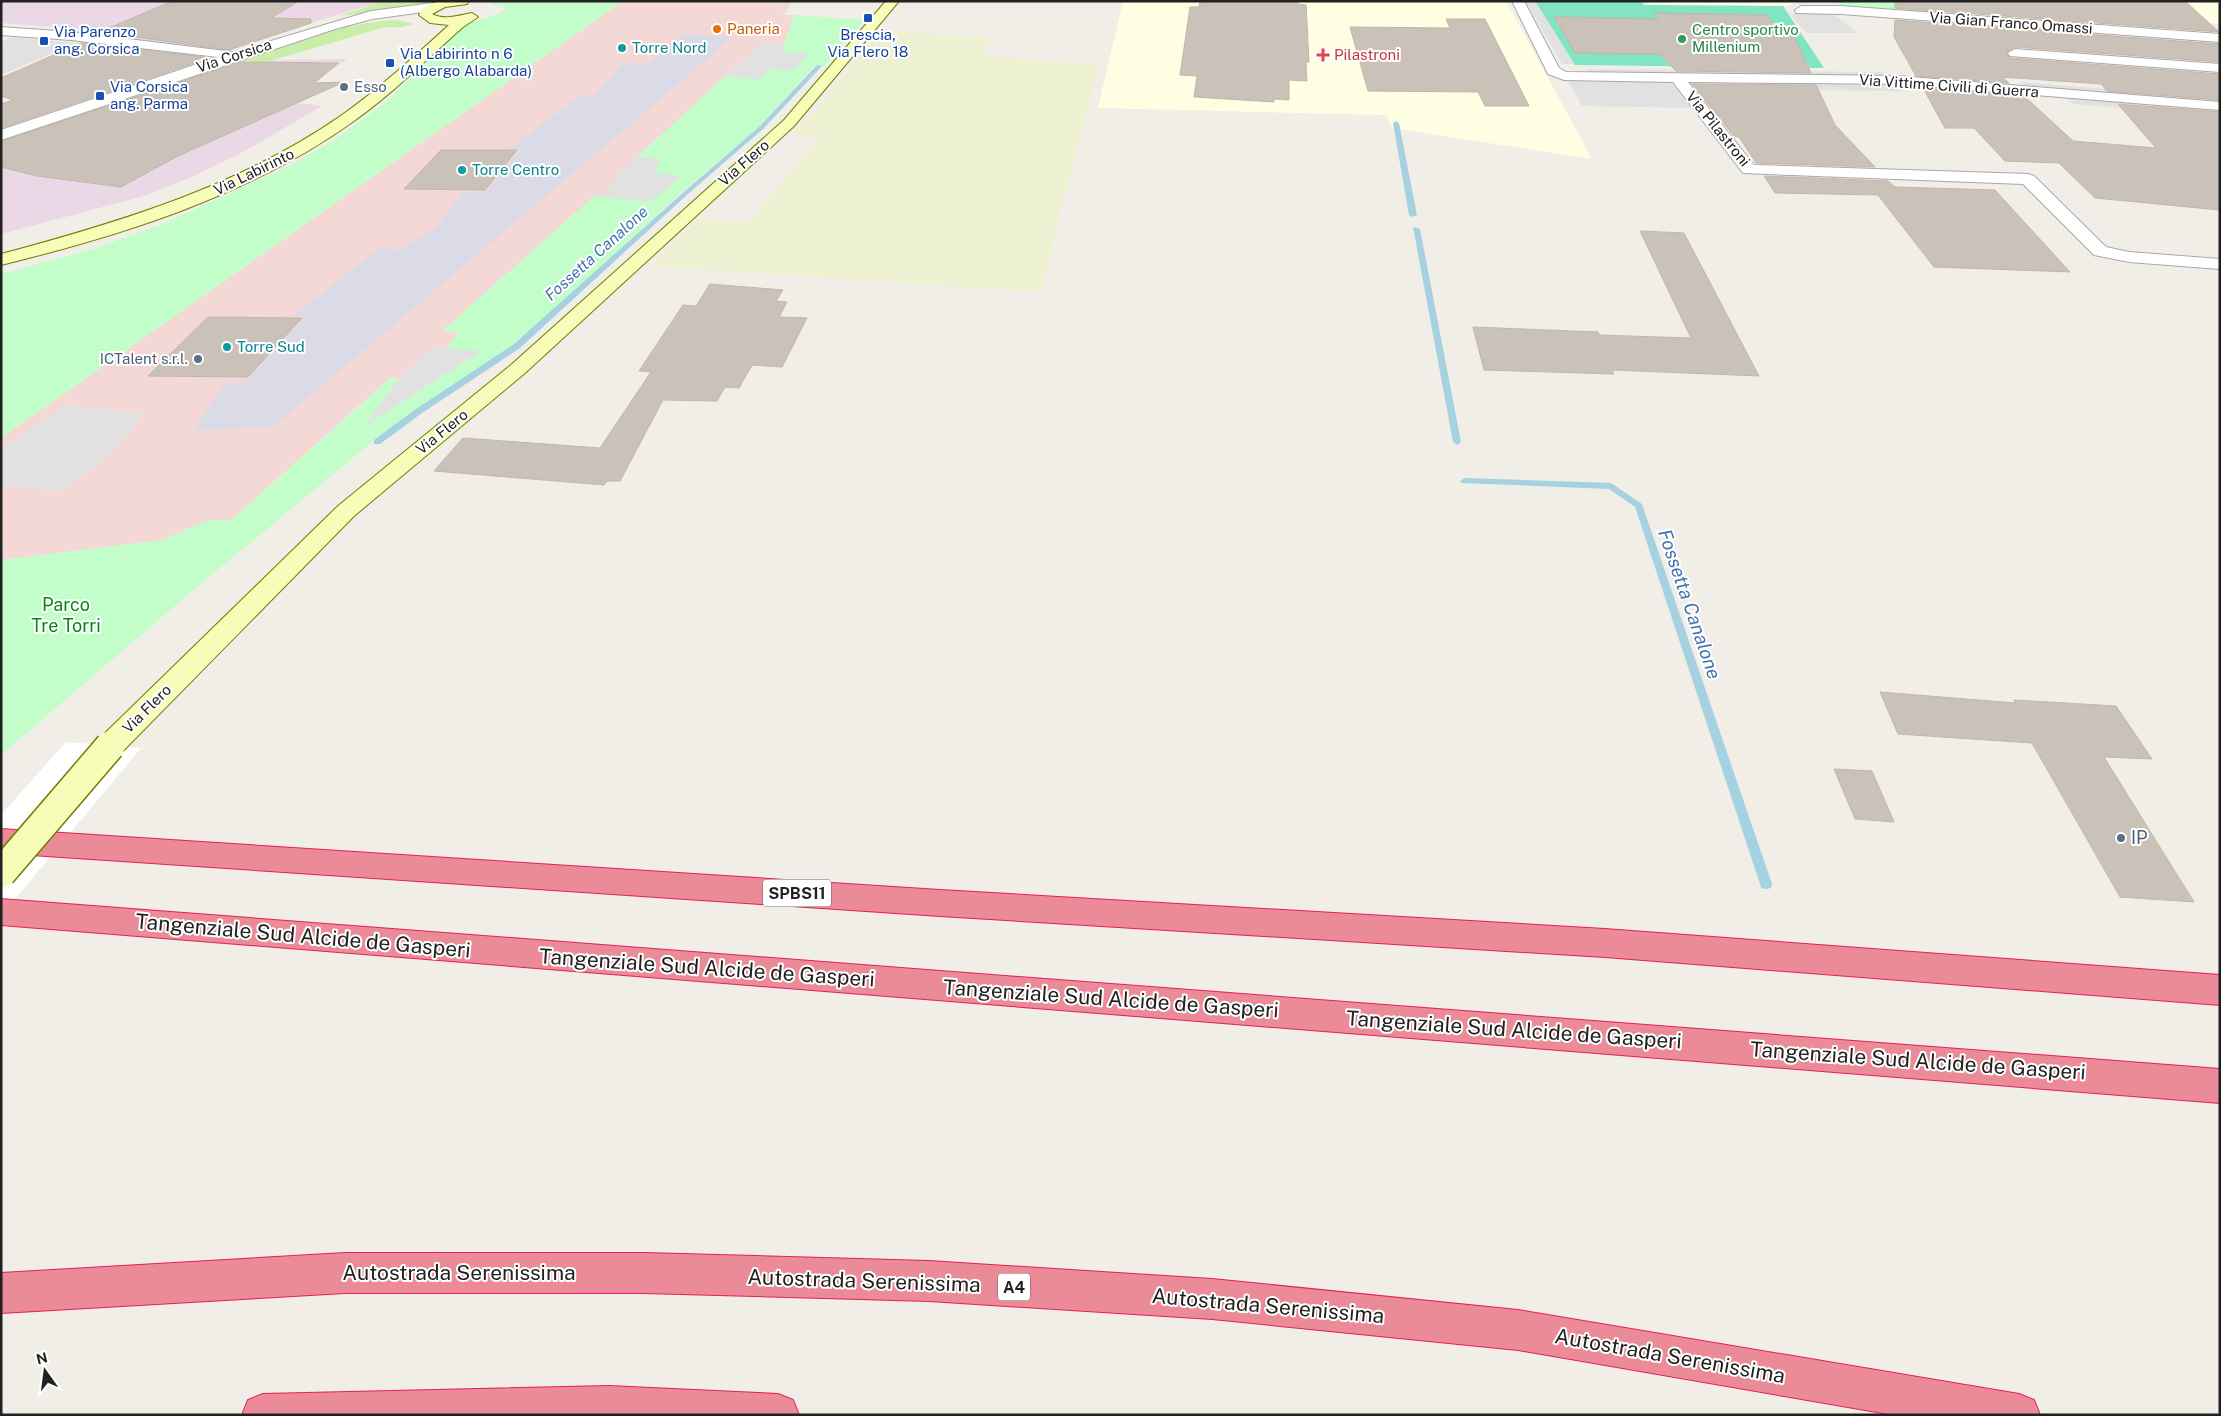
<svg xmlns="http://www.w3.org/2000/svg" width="2221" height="1416" font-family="'Public Sans',sans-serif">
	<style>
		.commercial { fill: #f3d8d5 }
		.industrial { fill: #ebd8e7 }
		.education { fill: #feffe2 }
		.farmland { fill: #edf1d1 }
		.grass { fill: #c8eeaa }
		.park { fill: #c3fdca }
		.pitch { fill: #81e4c2 }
		.parking { fill: #e1e1e1 }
		.plaza { fill: #dbdbe7 }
		.pier { fill: #fff }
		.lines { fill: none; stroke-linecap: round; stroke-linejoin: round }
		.stream { fill: #a5d1e1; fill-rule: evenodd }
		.building { fill: #cac1b9; stroke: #c4b6a8 }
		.street-casing { stroke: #a8a8a8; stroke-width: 2 }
		.secondary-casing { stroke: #6c7f00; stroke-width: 2 }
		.highway-casing { stroke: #e61e59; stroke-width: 2 }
		.street { fill: #fff; fill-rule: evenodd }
		.secondary { fill: #f7fdb9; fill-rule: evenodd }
		.highway { fill: #ec8b98; fill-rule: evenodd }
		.secondary-bridge-casing { stroke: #6c7f00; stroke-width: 32; stroke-linecap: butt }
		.secondary-bridge { stroke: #f7fdb9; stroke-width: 29 }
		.transit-dot { fill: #1a4fb4; stroke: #fff; stroke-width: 2 }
		.food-dot { fill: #e8710a; stroke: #fff; stroke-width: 2 }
		.leisure-dot { fill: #2e9e5b; stroke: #fff; stroke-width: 2 }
		.culture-dot { fill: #0f9aa8; stroke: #fff; stroke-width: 2 }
		.health-dot { fill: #e0444e; stroke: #fff; stroke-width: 2 }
		.service-dot { fill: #5c6f8a; stroke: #fff; stroke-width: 2 }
		.labels { text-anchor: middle; stroke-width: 4; stroke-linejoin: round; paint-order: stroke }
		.far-street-label { font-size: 15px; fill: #212121; stroke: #fff }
		.far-food-label { font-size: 15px; fill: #c56008; stroke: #fff; text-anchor: start }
		.far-leisure-label { font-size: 15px; fill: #27864d; stroke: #fff; text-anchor: start }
		.far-transit-label { font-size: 15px; fill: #164399; stroke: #fff; text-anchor: start }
		.far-culture-label { font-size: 15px; fill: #0d838f; stroke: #fff; text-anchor: start }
		.far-health-label { font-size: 15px; fill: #be3a42; stroke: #fff; text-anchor: start }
		.far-service-label { font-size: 15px; fill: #4e5e75; stroke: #fff; text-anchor: start }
		.far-water-label { font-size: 16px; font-style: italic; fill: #4374af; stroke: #fff }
		.shield { fill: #fff; stroke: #646464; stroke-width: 1 }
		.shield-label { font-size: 16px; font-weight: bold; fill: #212121 }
		.park-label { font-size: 18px; fill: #058816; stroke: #fff }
		.service-label { font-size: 18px; fill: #4e5e75; stroke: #fff; text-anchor: start }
		.water-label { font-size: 19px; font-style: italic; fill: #4374af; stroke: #fff }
		.near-street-label { font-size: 21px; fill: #212121; stroke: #fff }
	</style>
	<rect width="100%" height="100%" fill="#f1eee7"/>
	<!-- commercial -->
	<polygon class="commercial" points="623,1 793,1 783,15 794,15 782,52 794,70 760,79 637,157 661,158 654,173 682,176 650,202 594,197 443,331 460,331 446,349 397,379 390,378 230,521 208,520 163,540 1,560 1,438"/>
	<!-- industrial -->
	<g class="industrial">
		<polygon points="1,1 383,1 220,51 77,38 91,30 1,23"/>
		<polygon points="347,59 289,102 322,106 245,151 194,176 144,196 1,234 1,168 80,133 271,60"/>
	</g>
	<!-- education -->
	<g class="education">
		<polygon points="1123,1 1506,1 1592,159 1391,128 1387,115 1098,108"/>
		<polygon points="1646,1 1799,1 1787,6 1649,4"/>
		<polygon points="1925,1 2220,1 2220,24 2209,23 2219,34 1933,13"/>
	</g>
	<!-- farmland -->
	<polygon class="farmland" points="881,30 992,39 983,54 985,56 1099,65 1061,208 1041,292 651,266 700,218 749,222 821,137 794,134 794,132 810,118"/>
	<!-- grass -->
	<g class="grass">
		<polygon points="384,1 441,1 399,10 339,16"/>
		<path d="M 397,20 L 414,24 L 401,27 L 385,27 L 246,68 L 75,134 L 1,168 L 1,140 C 73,115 146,91 218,67 C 276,47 336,23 397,20 Z"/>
	</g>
	<!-- park -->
	<g class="park">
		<path d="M 491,1 L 623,1 L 1,438 L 1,274 L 97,248 L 163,224 L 291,165 L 333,141 L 386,102 L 464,26 C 478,18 498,18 508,7 L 491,4 Z"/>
		<polygon points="1837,1 1925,1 1933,13 1842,7"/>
		<polygon points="794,15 865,20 823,67 814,66 758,128 682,192 541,321 503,352 372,442 204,581 1,755 1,560 163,540 208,520 230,521 391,378 398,379 366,425 480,352 446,349 459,332 442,331 594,196 650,202 681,176 653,173 661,158 637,157 725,76 760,79 768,69 808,54 781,52"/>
	</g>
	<!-- pitch -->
	<polygon class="pitch" points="1535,1 1641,1 1644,5 1783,6 1824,68 1575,65"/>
	<!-- parking -->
	<g class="parking">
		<polygon points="1525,1 1535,1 1574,64 1562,64"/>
		<polygon points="1790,14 1833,14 1858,33 1807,33"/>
		<polygon points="13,37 76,43 1,75 1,42"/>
		<polygon points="762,44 784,44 782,52 809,53 794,70 768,69 760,79 725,76"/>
		<polygon points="1587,69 1882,72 1889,79 1591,74"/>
		<polygon points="1567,79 1676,81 1697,108 1582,106"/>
		<polygon points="2021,82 2220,98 2220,104 2025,88"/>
		<polygon points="1805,83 1896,86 1904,91 1811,90"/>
		<polygon points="2066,98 2220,110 2220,116 2073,104"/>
		<polygon points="637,157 661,158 654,173 682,176 650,202 599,197 617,181 613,180"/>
		<polygon points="431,348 481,351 365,426 398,379"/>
		<polygon points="66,405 143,414 112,453 61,492 1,485 1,449"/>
	</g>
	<!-- plaza -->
	<polygon class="plaza" points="684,34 730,36 716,52 273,427 193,431 225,383 246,381 305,317 293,316 380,248 400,250 437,227 463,192 486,191 520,150 509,149 578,97 593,97 622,64 648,63"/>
	<!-- pier -->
	<polygon class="pier" points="66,742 141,748 1,916 1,815"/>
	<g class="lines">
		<!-- stream -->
		<g class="stream">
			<polygon points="817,65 822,66 763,129 689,193 520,348 422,413 380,444 374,444 374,440 416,409 514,344 685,191 759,127"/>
			<polygon points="1396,121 1399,123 1417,215 1413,217 1409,215 1393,123"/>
			<polygon points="1413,227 1420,229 1461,442 1457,445 1453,442"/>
			<polygon points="1465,478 1611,483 1642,504 1772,884 1771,888 1766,889 1761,888 1760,884 1635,507 1609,489 1462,483 1460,481"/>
		</g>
	</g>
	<!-- building -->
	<g class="building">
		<polygon points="172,1 299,1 271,18 311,19 311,23 229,50 100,32"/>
		<polygon points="1200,1 1298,1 1298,4 1306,5 1309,62 1306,62 1307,81 1289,80 1289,100 1274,99 1274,102 1194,97 1197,76 1180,75 1190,7 1199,7"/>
		<polygon points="1895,1 2185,1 2219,32 1895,8"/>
		<polygon points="1654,13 1766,15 1783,32 1792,32 1811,73 1676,71 1659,54 1575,53 1554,17 1658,19"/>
		<polygon points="1446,19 1485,19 1529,106 1485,106 1478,92 1368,91 1350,27 1450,28"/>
		<polygon points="1895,20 2220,44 2220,62 2015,47 2006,53 2010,58 2220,74 2220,100 2107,91 2101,84 2002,77 2009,83 1916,76 1894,37"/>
		<polygon points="81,43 205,57 190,62 197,62 1,128 1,104 13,100 1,96 1,78"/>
		<polygon points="241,62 338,63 314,83 344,82 178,156 121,187 37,176 1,167 1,142"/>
		<polygon points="1692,84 1816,85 1835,125 1875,167 1756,163 1739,137 1734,136"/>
		<polygon points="1923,88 2024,96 2073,141 2156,148 2118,104 2220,112 2220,210 2095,198 2059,163 2005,161 1974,128 1945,128"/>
		<polygon points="441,150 517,150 485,190 404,189"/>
		<polygon points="1764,176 1888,181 1895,187 1995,190 2070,272 1934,267 1878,195 1775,193"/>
		<polygon points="1640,231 1684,233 1759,376 1612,370 1614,374 1484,370 1473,327 1598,332 1599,335 1691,338"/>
		<polygon points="710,284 783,290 776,301 787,302 779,317 807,318 782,367 752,365 739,388 725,387 717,401 663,400 620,481 607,481 604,485 434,471 463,438 600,448 651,372 639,371 683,305 696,306"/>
		<polygon points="208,317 302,318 248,377 148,376"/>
		<polygon points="1880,692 2015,703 2014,700 2116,706 2152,759 2104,757 2194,902 2120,897 2032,743 1898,734"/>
		<polygon points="1834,769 1872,771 1894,822 1855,819"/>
	</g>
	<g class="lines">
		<!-- street casing -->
		<g class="street-casing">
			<g id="street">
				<polygon points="1512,1 1524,1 1559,68 1566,72 1898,76 2220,102 2220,110 1898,84 1688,82 1754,165 2028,174 2034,176 2106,247 2129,252 2220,259 2220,269 2129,262 2094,255 2023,184 1743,173 1673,82 1564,80 1548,74"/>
				<polygon points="433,3 439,7 438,10 372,19 335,29 1,140 1,130 218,57 71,40 1,35 1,27 71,32 234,52 371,11"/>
				<polygon points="1801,6 1841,6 2220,34 2220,42 1841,14 1796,13 1795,10"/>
				<polygon points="2015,49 2220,64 2220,72 2010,56 2008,53"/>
			</g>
		</g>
		<!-- secondary casing -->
		<g class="secondary-casing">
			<g id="secondary">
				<path d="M 438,1 L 469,1 L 467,4 L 445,7 L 432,14 C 445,21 459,15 472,13 L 478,17 L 463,27 C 427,59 393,93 354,121 C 251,195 123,235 1,265 L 1,254 C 120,222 240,186 342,115 C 380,88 415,56 449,25 L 430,23 L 419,15 L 421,9 Z"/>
				<polygon points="886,1 899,1 794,126 525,373 354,516 120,754 110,757 100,754 96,746 100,738 338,506 511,365 784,120"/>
			</g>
		</g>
		<!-- highway casing -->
		<g class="highway-casing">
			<g id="highway">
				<polygon points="1,829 940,890 1605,929 2220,975 2220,1005 1605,957 940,916 1,853"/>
				<polygon points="1,899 2220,1069 2220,1103 1,925"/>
				<polygon points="345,1253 644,1253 929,1261 1212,1279 1518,1310 2019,1394 2034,1400 2040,1415 1894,1415 1518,1350 1212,1319 929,1301 644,1293 345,1293 1,1313 1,1273"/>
				<polygon points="609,1386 778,1394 793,1400 799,1415 242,1415 248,1400 263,1394"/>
			</g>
		</g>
		<!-- street -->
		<use href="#street" class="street"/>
		<!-- secondary -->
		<use href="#secondary" class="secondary"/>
		<!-- highway -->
		<use href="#highway" class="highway"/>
		<!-- secondary-bridge casing -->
		<g class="secondary-bridge-casing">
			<polyline id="secondary-bridge" points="1,873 110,746"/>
		</g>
		<!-- secondary-bridge -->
		<use href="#secondary-bridge" class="secondary-bridge"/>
	</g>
	<!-- markers -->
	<g class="transit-dot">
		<rect x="863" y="13" width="10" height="10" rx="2.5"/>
		<rect x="39" y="36" width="10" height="10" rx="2.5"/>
		<rect x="385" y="58" width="10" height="10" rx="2.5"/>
		<rect x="95" y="91" width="10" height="10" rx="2.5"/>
	</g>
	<circle class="food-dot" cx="717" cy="29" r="5"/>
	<circle class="leisure-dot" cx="1682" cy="39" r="5"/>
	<g class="culture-dot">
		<circle cx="622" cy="48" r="5"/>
		<circle cx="462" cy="170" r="5"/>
		<circle cx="227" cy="347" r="5"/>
	</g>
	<path class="health-dot" d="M1320.5 47.5h5v5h5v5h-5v5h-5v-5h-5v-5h5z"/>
	<g class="service-dot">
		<circle cx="344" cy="87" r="5"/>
		<circle cx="198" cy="359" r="5"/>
		<circle cx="2121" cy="838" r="5"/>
	</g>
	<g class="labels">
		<!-- far-street labels -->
		<g class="far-street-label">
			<text transform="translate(2011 23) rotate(4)" y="5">Via Gian Franco Omassi</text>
			<text transform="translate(234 56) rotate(-18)" y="5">Via Corsica</text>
			<text transform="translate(1949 86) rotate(4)" y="5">Via Vittime Civili di Guerra</text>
			<text transform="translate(1718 129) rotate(51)" y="5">Via Pilastroni</text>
			<text transform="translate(744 163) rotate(-41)" y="5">Via Flero</text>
			<text transform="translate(254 172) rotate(-26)" y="5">Via Labirinto</text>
			<text transform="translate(442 432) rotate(-39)" y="5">Via Flero</text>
			<text transform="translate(147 709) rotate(-45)" y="5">Via Flero</text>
		</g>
		<!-- far-food labels -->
		<g class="far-food-label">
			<text x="727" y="34">Paneria</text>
		</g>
		<!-- far-leisure labels -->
		<g class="far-leisure-label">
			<text x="1692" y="35">Centro sportivo<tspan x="1692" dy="17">Millenium</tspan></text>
		</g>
		<!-- far-transit labels -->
		<g class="far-transit-label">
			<text x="54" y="37">Via Parenzo<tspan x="54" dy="17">ang. Corsica</tspan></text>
			<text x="868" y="40" text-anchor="middle">Brescia,<tspan x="868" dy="17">Via Flero 18</tspan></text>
			<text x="400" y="59">Via Labirinto n 6<tspan x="400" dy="17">(Albergo Alabarda)</tspan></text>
			<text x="110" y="92">Via Corsica<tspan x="110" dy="17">ang. Parma</tspan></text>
		</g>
		<!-- far-culture labels -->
		<g class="far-culture-label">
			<text x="632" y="53">Torre Nord</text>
			<text x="472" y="175">Torre Centro</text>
			<text x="237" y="352">Torre Sud</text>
		</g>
		<!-- far-health labels -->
		<g class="far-health-label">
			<text x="1334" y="60">Pilastroni</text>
		</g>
		<!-- far-service labels -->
		<g class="far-service-label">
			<text x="354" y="92">Esso</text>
			<text x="188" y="364" text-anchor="end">ICTalent s.r.l.</text>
		</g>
		<!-- far-water labels -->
		<g class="far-water-label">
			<text transform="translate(596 253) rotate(-42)" y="6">Fossetta Canalone</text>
		</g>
		<!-- shield labels -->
		<g class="shield">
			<rect x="763" y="879.5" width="68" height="27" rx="4"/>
			<rect x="998" y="1273.5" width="32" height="27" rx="4"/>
		</g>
		<g class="shield-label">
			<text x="797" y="899">SPBS11</text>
			<text x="1014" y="1293">A4</text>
		</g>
		<!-- park labels -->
		<g class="park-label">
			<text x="66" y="611">Parco<tspan x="66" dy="21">Tre Torri</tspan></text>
		</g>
		<!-- service labels -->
		<g class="service-label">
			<text x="2131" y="844">IP</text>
		</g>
		<!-- water labels -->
		<g class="water-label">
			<text transform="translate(1690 604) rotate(71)" y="7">Fossetta Canalone</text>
		</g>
		<!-- near-street labels -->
		<g class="near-street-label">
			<text transform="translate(303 936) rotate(5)" y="7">Tangenziale Sud Alcide de Gasperi</text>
			<text transform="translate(707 968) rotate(4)" y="7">Tangenziale Sud Alcide de Gasperi</text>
			<text transform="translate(1111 999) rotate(4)" y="7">Tangenziale Sud Alcide de Gasperi</text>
			<text transform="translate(1514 1030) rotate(4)" y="7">Tangenziale Sud Alcide de Gasperi</text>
			<text transform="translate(1918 1061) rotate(4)" y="7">Tangenziale Sud Alcide de Gasperi</text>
			<text x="459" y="1280">Autostrada Serenissima</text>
			<text transform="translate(864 1281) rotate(2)" y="7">Autostrada Serenissima</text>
			<text transform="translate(1268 1306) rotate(5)" y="7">Autostrada Serenissima</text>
			<text transform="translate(1670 1356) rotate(10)" y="7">Autostrada Serenissima</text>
		</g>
	</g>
	<!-- border -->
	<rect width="2221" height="1416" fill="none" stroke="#212121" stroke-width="5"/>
	<!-- north arrow -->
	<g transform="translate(45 1371) rotate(346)" stroke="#ffffff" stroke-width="4" paint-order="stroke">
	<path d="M0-4L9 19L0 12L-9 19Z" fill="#212121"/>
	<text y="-8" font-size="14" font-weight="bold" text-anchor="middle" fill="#212121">N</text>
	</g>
</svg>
